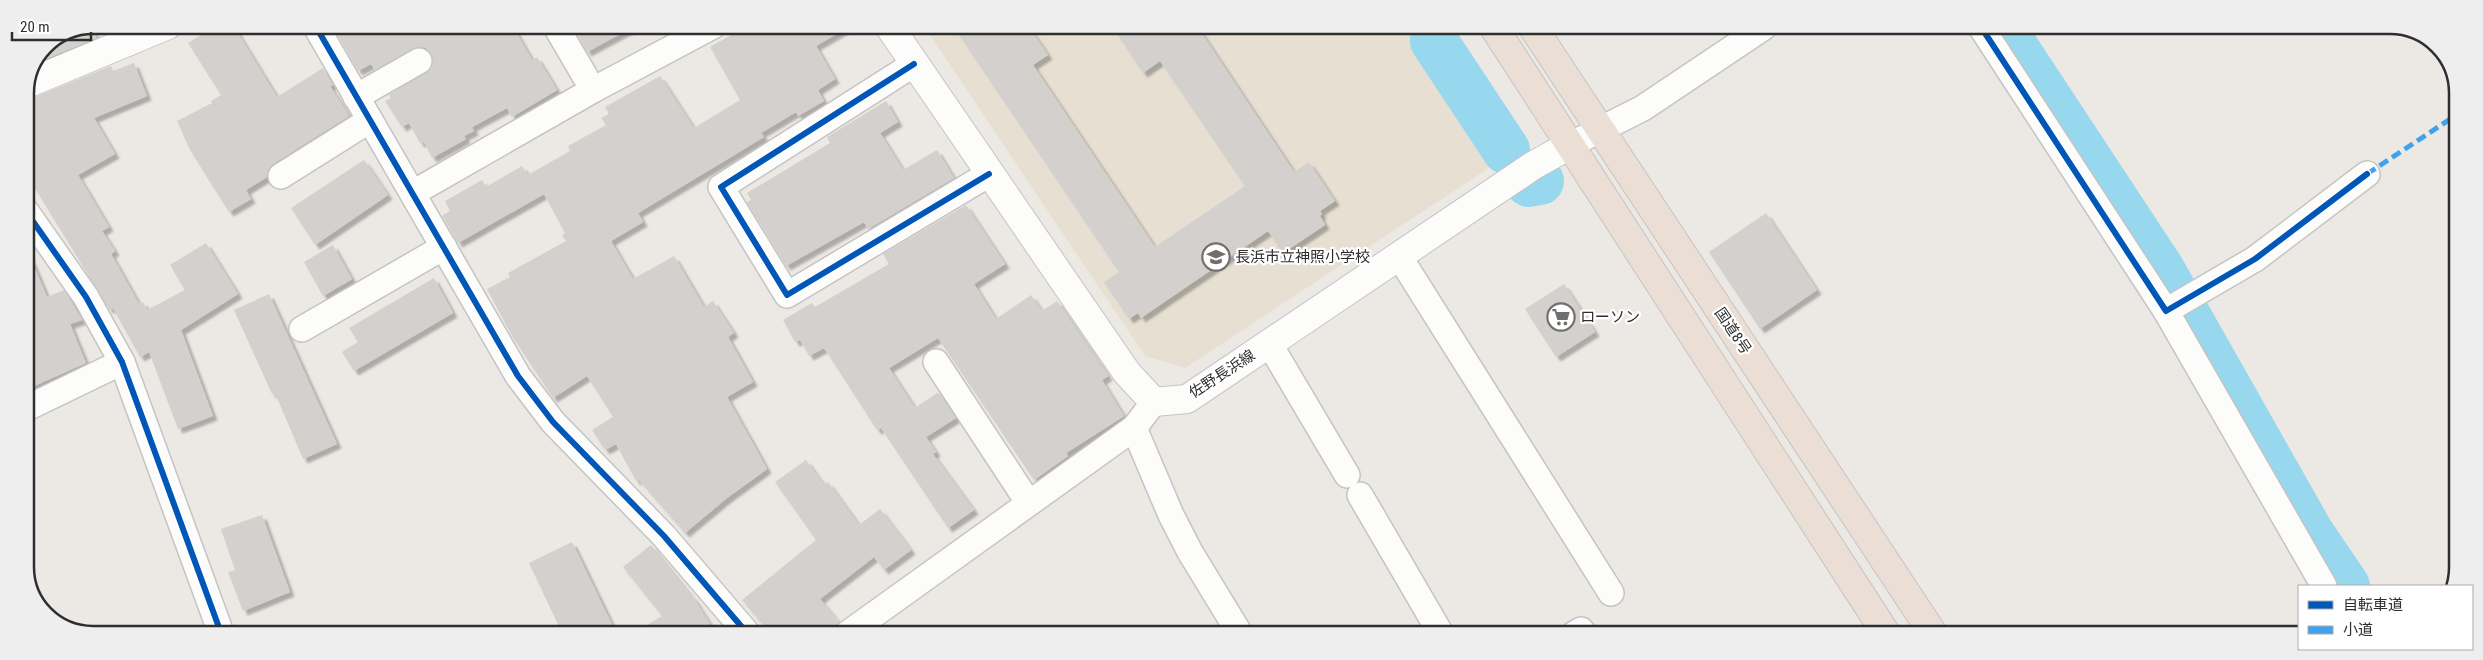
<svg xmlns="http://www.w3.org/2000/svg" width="2483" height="660" font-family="'Roboto Condensed','Noto Sans JP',sans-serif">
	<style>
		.education { fill: #e6dfd2 }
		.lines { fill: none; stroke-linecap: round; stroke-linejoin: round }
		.river { stroke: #97d8ee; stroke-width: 48 }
		.building { fill: #d3d0cd; filter: url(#shadow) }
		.street-casing { stroke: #c5c4c5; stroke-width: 28 }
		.secondary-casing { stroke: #c5c4c5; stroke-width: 30 }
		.highway-casing { stroke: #c6c5c4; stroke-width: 30 }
		.street { stroke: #fcfcfb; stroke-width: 25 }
		.secondary { stroke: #fcfcfb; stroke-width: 28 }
		.highway { stroke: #eaded5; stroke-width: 28 }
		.quiet { stroke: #3ea3eb; stroke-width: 5; stroke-dasharray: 10 5; stroke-linecap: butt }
		.cycleway-casing { stroke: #fff; stroke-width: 9 }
		.cycleway { stroke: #0057b8; stroke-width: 6 }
		.labels { text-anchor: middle; stroke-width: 4.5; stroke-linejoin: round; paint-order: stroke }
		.poi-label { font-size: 15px; fill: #2e2e2e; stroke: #fff; text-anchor: start }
		.street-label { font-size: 15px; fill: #2e2e2e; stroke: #fff }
		.rim { fill: none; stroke: #2e2e2e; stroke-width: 2.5 }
	</style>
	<defs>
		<filter id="shadow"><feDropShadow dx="4.5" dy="4.5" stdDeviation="1" flood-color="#0004"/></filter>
	</defs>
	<rect width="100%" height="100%" fill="#ece8e4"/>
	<!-- education -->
	<polygon class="education" points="924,26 1431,26 1428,46 1504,158 1185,368 1145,356"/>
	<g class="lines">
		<!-- river -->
		<g class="river">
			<polyline points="1436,26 1434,41 1506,150"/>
			<polyline points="2001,27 2161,270 2310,533 2346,586"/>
			<polyline points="1529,183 1540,181"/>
		</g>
	</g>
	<!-- building -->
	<g class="building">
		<polygon points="217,25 233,25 277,97 323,68 333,85 330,86 349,116 273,164 268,170 267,177 246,190 251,199 229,212 190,150 177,121 212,103 211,101 221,95 188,43"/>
		<polygon points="332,25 512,25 532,60 537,57 557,90 512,117 507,108 472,127 474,131 464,136 466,139 432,158 424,142 420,143 409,123 402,127 385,101 391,98 389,95 431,69 433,62 431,53 426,48 419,47 375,70 371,64 358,71"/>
		<polygon points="572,25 610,26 635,26 587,52"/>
		<polygon points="91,26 97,38 38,62 45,45"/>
		<polygon points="727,26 850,26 816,46 835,79 818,90 824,101 798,116 796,112 761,133 764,137 638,213 643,222 611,241 633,279 674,256 704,307 713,301 734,333 728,337 753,382 727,397 767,469 727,498 685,533 638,479 636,481 616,444 605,450 592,430 613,417 587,376 553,398 512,336 487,289 510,277 508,273 566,241 562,235 565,233 544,194 458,243 442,216 450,211 445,201 482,180 486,187 522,166 528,175 570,151 568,146 606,125 601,118 609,114 605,107 660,76 694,128 740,100 710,47 733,34"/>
		<polygon points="953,26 1028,26 1048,55 1033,65 1155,247 1245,186 1160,61 1143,73 1112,26 1197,26 1294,172 1309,162 1335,201 1320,211 1322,214 1320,216 1325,225 1283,253 1268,231 1141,318 1138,313 1129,319 1104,282 1119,272"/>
		<polygon points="134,63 147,96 94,118 115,154 78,175 109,227 102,231 115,251 111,254 139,304 143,302 147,310 185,290 170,265 206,243 238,294 181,330 213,416 178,429 149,352 140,357 113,308 109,309 25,172 25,98 35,97 111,66 113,71"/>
		<polygon points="886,101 898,122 880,133 903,170 937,150 954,178 868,229 864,222 786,266 747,202 751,200 747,193 830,143 827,137"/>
		<polygon points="364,160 388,195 315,245 291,208"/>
		<polygon points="966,205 1005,264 974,284 996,319 1031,295 1042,311 1057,301 1108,376 1102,380 1124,416 1066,453 1068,456 1034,480 938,338 889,368 915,408 937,393 940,394 956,418 926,437 936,452 933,454 974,510 948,528 881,428 877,430 824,348 809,356 800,340 795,342 783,320 812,303 815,307 889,264 883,254"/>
		<polygon points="1766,213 1817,290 1760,329 1709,252"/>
		<polygon points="25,245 47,297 64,290 82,320 70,324 86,363 25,390"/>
		<polygon points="333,245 352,279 323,296 304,262"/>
		<polygon points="434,278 453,313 354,371 342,352 358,342 349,328"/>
		<polygon points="1564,284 1595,332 1556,357 1525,309"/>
		<polygon points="269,294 337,444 303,459 275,393 272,394 234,310"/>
		<polygon points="806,460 824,485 828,482 859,525 880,509 911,550 884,570 874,557 820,599 839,622 833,633 770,633 742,600 816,540 775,482"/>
		<polygon points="262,515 290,592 243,611 228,572 235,570 221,529"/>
		<polygon points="572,542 616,633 562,633 529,563"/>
		<polygon points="651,545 692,597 693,597 710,624 694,633 633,633 662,616 623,567"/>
	</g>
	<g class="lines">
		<!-- street casing -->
		<g class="street-casing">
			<g id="street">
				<polyline points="118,25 127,43"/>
				<polyline points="315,25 518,376 553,422 664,536 747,633"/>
				<polyline points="555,25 593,90"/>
				<polyline points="1981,27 2166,311 2255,259 2367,174"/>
				<polyline points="914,64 721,187 787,295 989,174"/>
				<polyline points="356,97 419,61"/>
				<polyline points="1570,145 1643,108 1764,27"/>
				<polyline points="281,176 370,120"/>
				<polyline points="413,193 593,90 713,26"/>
				<polyline points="25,210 86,297 122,362 221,633"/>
				<polyline points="1399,256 1611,593"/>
				<polyline points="2166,311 2324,586"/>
				<polyline points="302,329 444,247"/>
				<polyline points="1269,343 1347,475"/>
				<polyline points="936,362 1028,502"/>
				<polyline points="25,409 122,362"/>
				<polyline points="1134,428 1171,515 1190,552 1240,634"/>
				<polyline points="1360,495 1441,634"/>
				<polyline points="847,634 1134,428 1154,402"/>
				<polyline points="1574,634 1581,630 1584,634"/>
			</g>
		</g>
		<!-- secondary casing -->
		<g class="secondary-casing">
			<g id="secondary">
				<polyline points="889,26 1127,373 1154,402 1187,399 1534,165 1570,145"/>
				<polyline points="29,83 168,25"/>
			</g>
		</g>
		<!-- highway casing -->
		<g class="highway-casing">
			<g id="highway">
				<polyline points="1493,26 1887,635"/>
				<polyline points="1532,26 1934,635"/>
			</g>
		</g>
		<!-- street -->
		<use href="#street" class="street"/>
		<!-- secondary -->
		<use href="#secondary" class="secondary"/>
		<!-- highway -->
		<use href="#highway" class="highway"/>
		<!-- quiet -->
		<polyline class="quiet" points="2367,174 2458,114"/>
		<!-- cycleway casing -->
		<g class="cycleway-casing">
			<g id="cycleway">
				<polyline points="315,25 518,376 553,422 664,536 747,633"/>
				<polyline points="1981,27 2166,311 2255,259 2367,174"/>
				<polyline points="914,64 721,187 787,295 989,174"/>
				<polyline points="25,210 86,297 122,362 221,633"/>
			</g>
		</g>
		<!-- cycleway -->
		<use href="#cycleway" class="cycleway"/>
	</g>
	<!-- icons -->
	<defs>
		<g id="school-ring" transform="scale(1.4375)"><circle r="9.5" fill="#fff" stroke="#706f6e" stroke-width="1.5"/><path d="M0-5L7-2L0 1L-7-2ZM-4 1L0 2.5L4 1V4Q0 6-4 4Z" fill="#706f6e"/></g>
		<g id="supermarket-ring" transform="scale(1.4375)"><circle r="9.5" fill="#fff" stroke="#706f6e" stroke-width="1.5"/><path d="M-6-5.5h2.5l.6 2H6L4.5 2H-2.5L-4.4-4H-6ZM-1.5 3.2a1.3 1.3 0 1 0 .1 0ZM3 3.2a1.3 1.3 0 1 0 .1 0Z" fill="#706f6e"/></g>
	</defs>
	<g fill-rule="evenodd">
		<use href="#school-ring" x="1216" y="257"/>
		<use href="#supermarket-ring" x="1561" y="317"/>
	</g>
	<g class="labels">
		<!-- poi labels -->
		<g class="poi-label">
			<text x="1235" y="262">長浜市立神照小学校</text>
			<text x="1580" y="322">ローソン</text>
		</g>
		<!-- street labels -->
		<g class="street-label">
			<text transform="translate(1733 331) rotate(56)" y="5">国道8号</text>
			<text transform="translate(1222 374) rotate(-33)" y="5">佐野長浜線</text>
		</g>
	</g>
	<!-- crop -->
	<path d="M0 0H2483V660H0ZM93 34H2390A59 59 0 0 1 2449 93V567A59 59 0 0 1 2390 626H93A59 59 0 0 1 34 567V93A59 59 0 0 1 93 34Z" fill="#eee" fill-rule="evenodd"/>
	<path class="rim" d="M93 34H2390A59 59 0 0 1 2449 93V567A59 59 0 0 1 2390 626H93A59 59 0 0 1 34 567V93A59 59 0 0 1 93 34Z"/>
	<!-- legend -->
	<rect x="2298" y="585" width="175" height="65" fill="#ffffff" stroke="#ababab"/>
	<rect x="2308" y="601" width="25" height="8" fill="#0057b8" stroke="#ababab"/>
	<text x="2343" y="610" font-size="15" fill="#2e2e2e">自転車道</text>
	<rect x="2308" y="626" width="25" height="8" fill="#3ea3eb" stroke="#ababab"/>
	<text x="2343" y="635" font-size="15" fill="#2e2e2e">小道</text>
	<!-- scale -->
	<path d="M12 32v8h79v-8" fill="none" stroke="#2e2e2e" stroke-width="2.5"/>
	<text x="20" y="32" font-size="15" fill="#2e2e2e" stroke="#ffffff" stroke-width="4" paint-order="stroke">20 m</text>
</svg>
